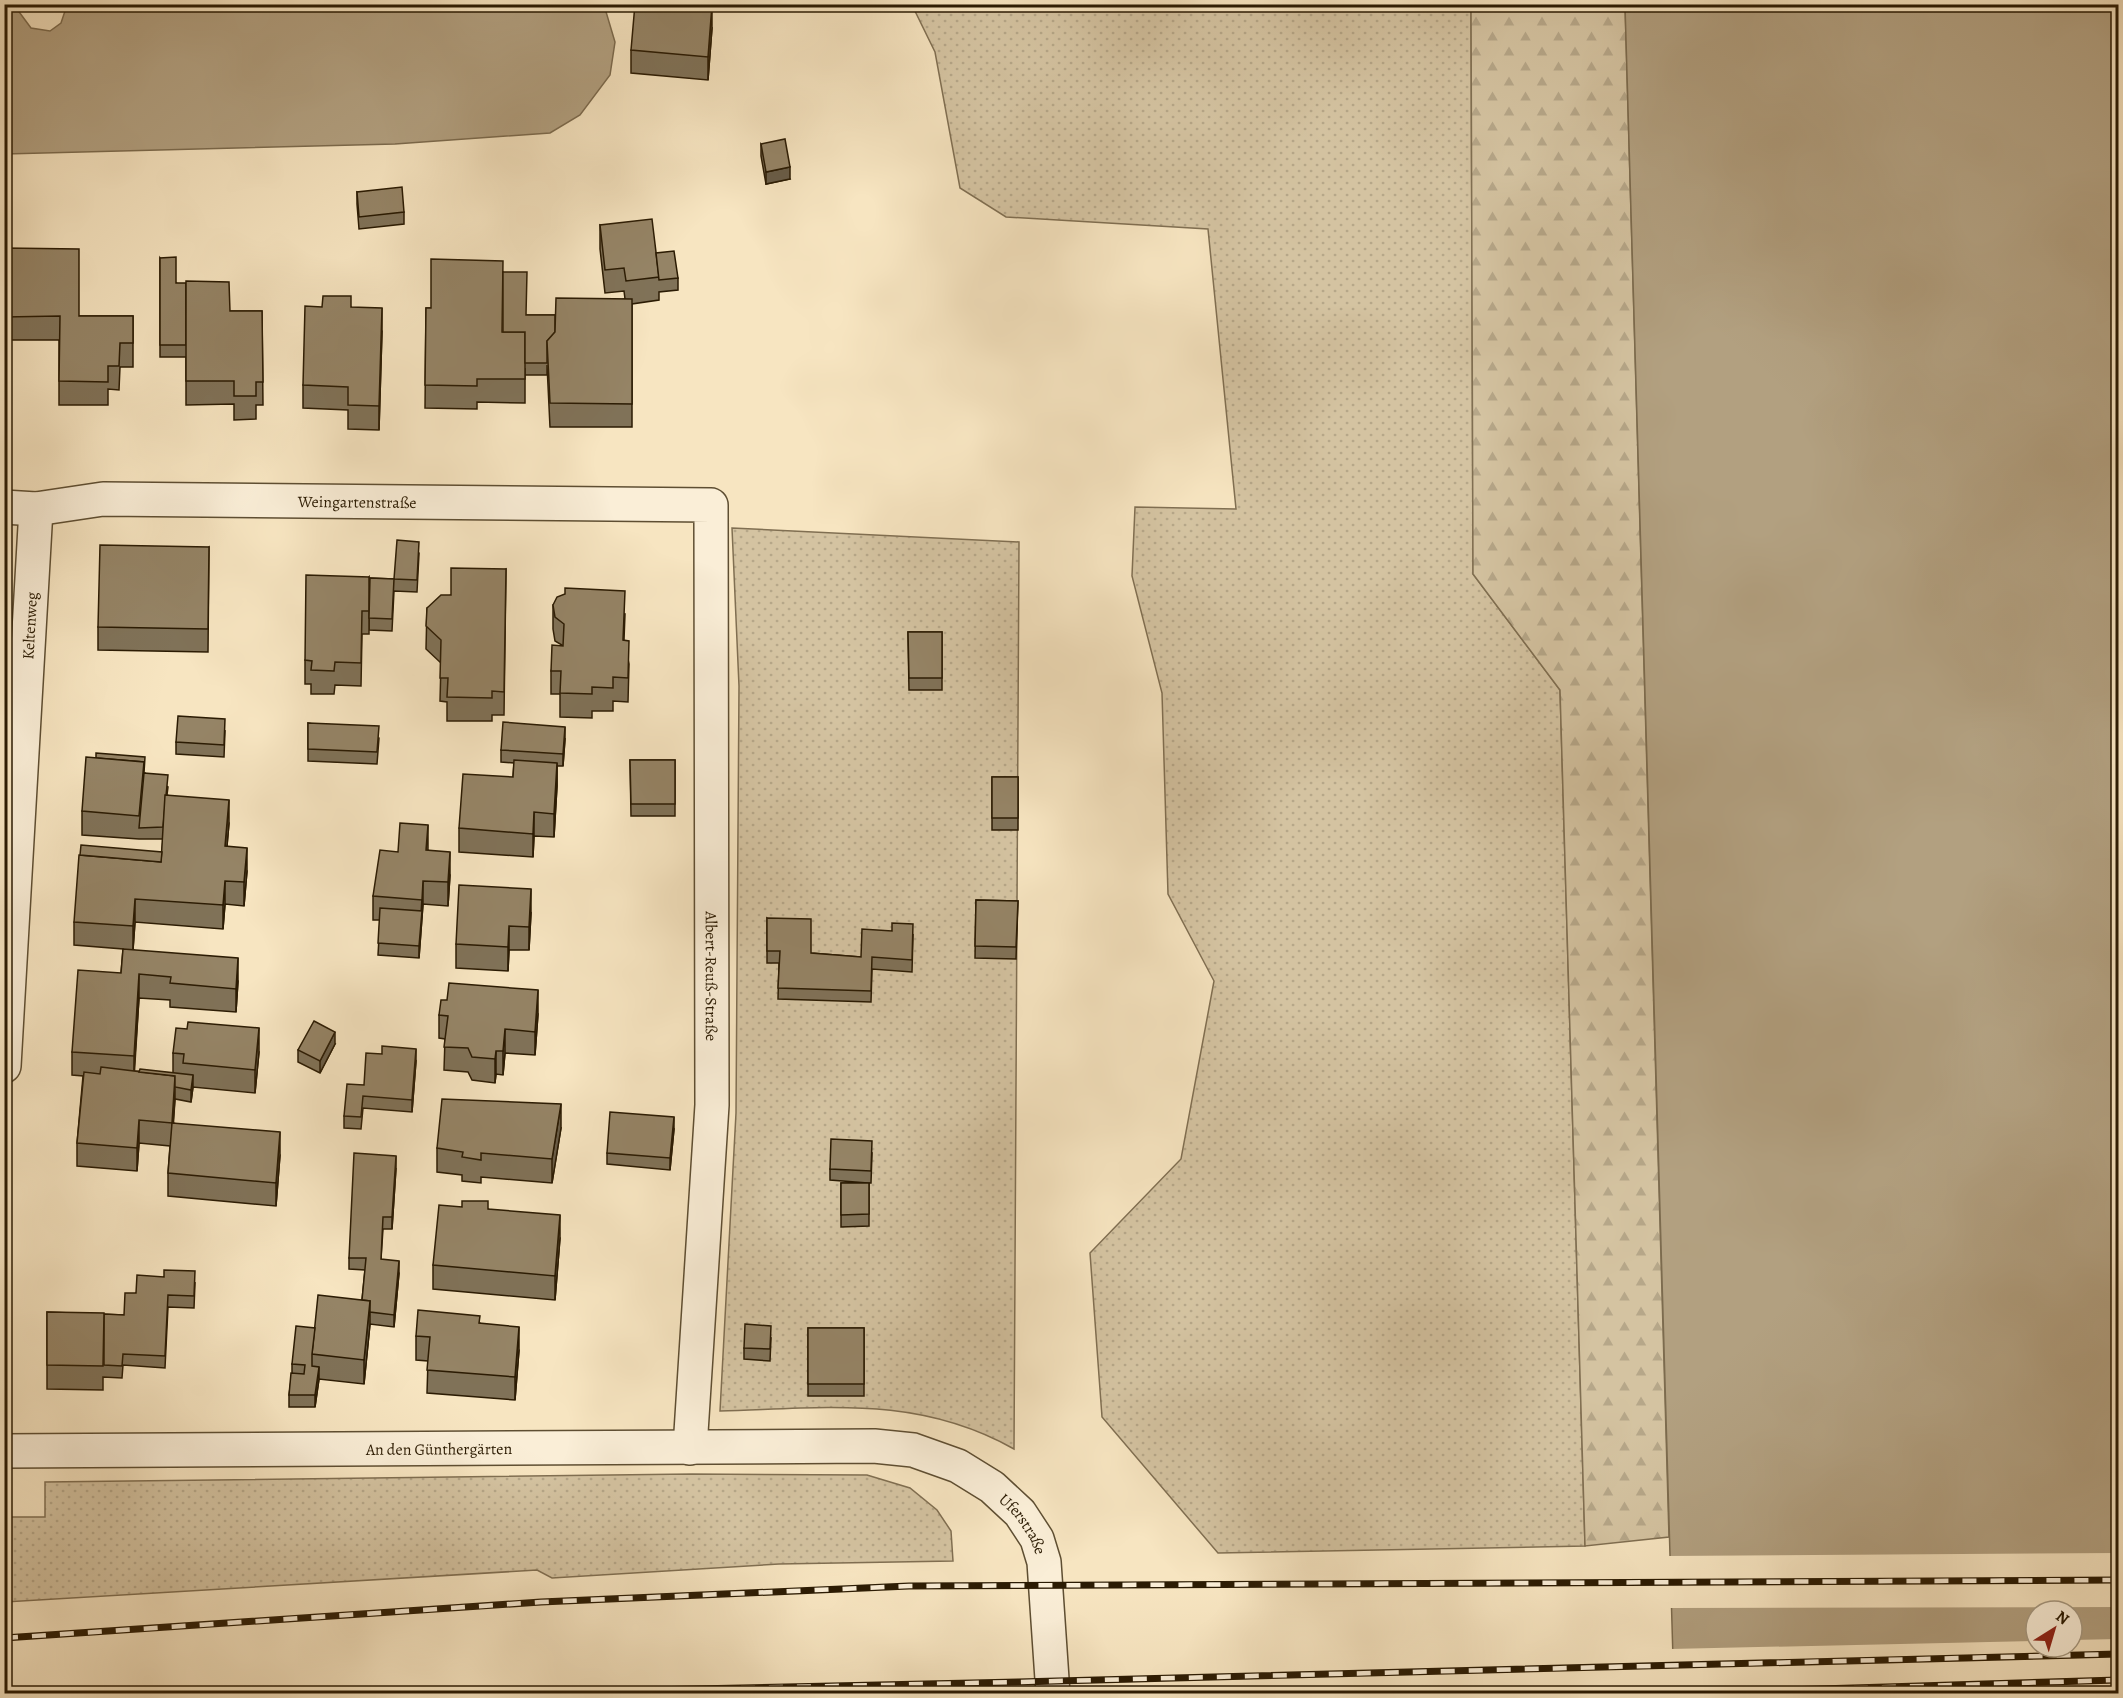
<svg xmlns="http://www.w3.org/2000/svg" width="2123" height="1698" font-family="Alegreya,serif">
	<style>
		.grass { fill: url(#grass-dots); stroke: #806f52; stroke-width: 1.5 }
		.forest { fill: url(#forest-firs); stroke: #806f52; stroke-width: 1.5 }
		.water { fill: #b2a080; stroke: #7c6b4e; stroke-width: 1.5; fill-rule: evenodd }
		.pier { fill: #f7e5c1 }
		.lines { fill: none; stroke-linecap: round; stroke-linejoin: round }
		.minor-casing { stroke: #5e4e32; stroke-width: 36 }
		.minor { stroke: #faeed7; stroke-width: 33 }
		.rail-casing { stroke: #2b1b03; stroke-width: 7 }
		.rail { stroke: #faeed7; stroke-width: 4.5; stroke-dasharray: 14; stroke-linecap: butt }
		.wall { fill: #807258; stroke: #2b1b03; stroke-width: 1.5 }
		.shaded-wall { fill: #685c47; stroke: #2b1b03; stroke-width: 1.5 }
		.building { fill: #958466; stroke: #2b1b03; stroke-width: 1.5 }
		.labels { text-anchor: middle; stroke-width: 4.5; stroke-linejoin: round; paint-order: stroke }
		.street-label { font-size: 16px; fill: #2b1b03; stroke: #faeed7 }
	</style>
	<defs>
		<pattern id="grass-dots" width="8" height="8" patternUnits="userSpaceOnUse" patternTransform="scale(1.5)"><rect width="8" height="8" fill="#d4c3a1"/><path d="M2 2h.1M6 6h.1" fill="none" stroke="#b6a789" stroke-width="1.8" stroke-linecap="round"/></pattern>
		<pattern id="forest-firs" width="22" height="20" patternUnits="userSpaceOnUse" patternTransform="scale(1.5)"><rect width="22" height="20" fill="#d4c3a1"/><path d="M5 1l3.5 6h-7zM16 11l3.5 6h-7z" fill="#b6a789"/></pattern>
	</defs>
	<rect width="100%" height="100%" fill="#f7e5c1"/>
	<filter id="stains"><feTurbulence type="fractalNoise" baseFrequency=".00333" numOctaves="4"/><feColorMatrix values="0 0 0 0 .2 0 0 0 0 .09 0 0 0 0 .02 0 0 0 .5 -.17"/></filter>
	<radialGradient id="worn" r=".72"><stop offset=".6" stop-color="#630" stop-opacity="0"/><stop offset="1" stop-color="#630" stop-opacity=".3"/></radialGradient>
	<!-- grass -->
	<g class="grass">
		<polygon points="912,5 1471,5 1473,574 1560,690 1585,1546 1218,1553 1102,1417 1090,1253 1181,1159 1214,981 1168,894 1162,693 1132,576 1135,507 1236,509 1208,229 1006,217 960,188 935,52"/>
		<path d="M 732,528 L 1019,542 L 1014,1449 C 918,1395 826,1408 720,1411 L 736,1113 L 739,686 Z"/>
		<polygon points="692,1474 867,1475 910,1488 937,1510 951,1531 953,1561 779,1564 552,1578 537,1570 5,1602 5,1517 45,1517 45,1482"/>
	</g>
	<!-- forest -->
	<polygon class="forest" points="1471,5 1625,5 1669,1537 1585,1546 1560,690 1473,574"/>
	<!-- water -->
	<g class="water">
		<polygon points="67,5 604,5 615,42 610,75 580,115 550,133 395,144 5,154 5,5 14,5 31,28 50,31 61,23"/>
		<path d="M 1625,5 L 2118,5 L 2118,1693 L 1674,1693 ZM 2036,1611 L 2072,1611 L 2072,1647 L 2036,1647 Z"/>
	</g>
	<!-- pier -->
	<g class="pier">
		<polygon points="2118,1553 2118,1607 1669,1608 1667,1556"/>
		<polygon points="2118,1639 2118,1693 1671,1694 1670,1649 2036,1641 2036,1647 2072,1647 2072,1640"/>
	</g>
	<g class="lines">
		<!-- minor casing -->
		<g class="minor-casing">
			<g id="minor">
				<path id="s1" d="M 4,507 L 36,509 L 103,499 L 711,505 L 712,1105 L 690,1448"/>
				<path id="s2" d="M 4,1066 L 36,509"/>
				<path id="s3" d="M 4,1451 L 874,1446 L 913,1450 L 958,1466 L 992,1487 L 1020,1513 L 1037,1539 L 1044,1562 L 1053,1694"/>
			</g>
		</g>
		<!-- minor -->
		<use href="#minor" class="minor"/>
		<!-- rail casing -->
		<g class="rail-casing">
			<g id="rail">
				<polyline points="4,1638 541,1602 909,1586 2118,1580"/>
				<polyline points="461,1694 1018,1682 2118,1654"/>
				<polyline points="1658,1694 2118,1680"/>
			</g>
		</g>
		<!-- rail -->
		<use href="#rail" class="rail"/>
	</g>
	<!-- wall -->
	<g class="wall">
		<polygon points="712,28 708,80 631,73 631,50"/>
		<polygon points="761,144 790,179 766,184 761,156"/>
		<polygon points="357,192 404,212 404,224 359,229 357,204"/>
		<polygon points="600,225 656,253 678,278 678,290 659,292 659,300 632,304 632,427 550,427 547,365 547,375 525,375 525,368 525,403 477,402 477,409 425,408 426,308 431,308 503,272 526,315 555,315 625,299 624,291 605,293 600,249"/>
		<polygon points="4,248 79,316 133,316 133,367 120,367 119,390 108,389 108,405 59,405 59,340 4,340"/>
		<polygon points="160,258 176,283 230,311 262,311 263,405 256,405 256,419 234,420 234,404 186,405 186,357 160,357"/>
		<polygon points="351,307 382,331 379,430 348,429 348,410 303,408 303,385"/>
		<polygon points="209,547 208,652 98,650 98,627"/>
		<polygon points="419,554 417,592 394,591 392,631 369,630 370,578 394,579"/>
		<polygon points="506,569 504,715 492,715 492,721 447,721 447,702 440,701 441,663 426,649 427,608 451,595"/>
		<polygon points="369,577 369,634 362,634 361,686 335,685 334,694 311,694 311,684 305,684 305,660"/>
		<polygon points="553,605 625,614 624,640 629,664 628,702 613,701 613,711 592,711 592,718 560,717 560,694 551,694 551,671 562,645 555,641 553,629"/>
		<polygon points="908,632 942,632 942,690 909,690"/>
		<polygon points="308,723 379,738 377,764 308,761"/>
		<polygon points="225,731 224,757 176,754 176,742"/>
		<polygon points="565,739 563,766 557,766 557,786 554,837 534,836 533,857 459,852 459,828 513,777 514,763 501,762 501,750"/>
		<polygon points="630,760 675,760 675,816 631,816"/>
		<polygon points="145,773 168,787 167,795 229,823 227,846 247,871 244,906 225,904 223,929 135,922 133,950 238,981 236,1012 170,1007 170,1000 139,998 134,1071 173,1073 173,1053 259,1052 255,1093 193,1087 191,1102 175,1099 173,1123 280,1155 276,1206 168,1196 168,1173 170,1146 139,1143 137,1171 77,1166 77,1143 83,1076 72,1075 72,1052 121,973 123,949 74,945 74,922 162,852 163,839 139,839 82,835 82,811"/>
		<rect x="992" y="777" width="26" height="53"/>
		<polygon points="428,850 450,875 448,906 423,904 419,958 378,955 380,920 373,920 373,896 398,852"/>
		<polygon points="976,900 1018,901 1016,959 975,958"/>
		<polygon points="531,913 529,950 509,950 508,971 456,968 456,944"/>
		<polygon points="767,918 811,953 861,957 913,935 912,972 872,969 871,1002 778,999 779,963 767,963"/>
		<polygon points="538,1014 535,1055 505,1053 503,1075 496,1074 495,1083 472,1080 468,1072 444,1070 445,1039 439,1038 439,1015"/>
		<polygon points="335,1044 320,1073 298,1062 298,1050"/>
		<polygon points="416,1061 412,1112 363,1108 361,1129 344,1128 344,1116 364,1085"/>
		<polygon points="561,1128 552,1183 481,1177 481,1183 462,1181 462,1175 437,1172 437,1148"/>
		<polygon points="674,1129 670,1170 607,1164 607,1153"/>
		<polygon points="872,1153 871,1183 869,1183 869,1226 841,1227 841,1183 868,1183 830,1180 830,1169"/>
		<polygon points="396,1168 392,1229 383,1229 381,1259 399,1273 394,1327 370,1324 364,1384 319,1379 315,1407 289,1407 289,1395 292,1373 292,1364 315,1328 362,1300 365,1270 349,1269 349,1258"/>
		<polygon points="462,1207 488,1209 560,1238 555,1300 433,1289 433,1265"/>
		<polygon points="195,1283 194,1308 168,1307 165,1368 123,1365 122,1378 103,1377 103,1390 47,1389 47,1312 124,1315 136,1293"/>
		<polygon points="480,1323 519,1350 515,1400 427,1393 428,1361 416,1360 416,1336"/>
		<rect x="808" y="1328" width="56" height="68"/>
		<polygon points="771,1338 770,1361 744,1359 744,1348"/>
	</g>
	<!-- shaded-wall -->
	<g class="shaded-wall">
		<polygon points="712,5 712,28 708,80 708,57"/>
		<polygon points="790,167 790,179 766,184 766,172"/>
		<polygon points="382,308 382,331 379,430 379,406"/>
		<polygon points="565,727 565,739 563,766 563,754"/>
		<polygon points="557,763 557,786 554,837 554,814"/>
		<polygon points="229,800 229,823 225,869 225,846"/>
		<polygon points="534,812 534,836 533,857 533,834"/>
		<polygon points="428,825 428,848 426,873 426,850"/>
		<polygon points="247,848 247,871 244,906 244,882"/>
		<polygon points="450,852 450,875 448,906 448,882"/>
		<polygon points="225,881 225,904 223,929 223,905"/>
		<polygon points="423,881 423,904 419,958 419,946"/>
		<polygon points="531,889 531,913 529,950 529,927"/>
		<polygon points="135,899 135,922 133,950 133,926"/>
		<polygon points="509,926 509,950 508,971 508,947"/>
		<polygon points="238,958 238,981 236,1012 236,989"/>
		<polygon points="139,974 139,998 134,1079 134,1056"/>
		<polygon points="538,990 538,1014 535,1055 535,1032"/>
		<polygon points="259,1028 259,1052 255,1093 255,1070"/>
		<polygon points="505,1029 505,1053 503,1075 503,1051"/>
		<polygon points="335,1032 335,1044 320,1073 320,1061"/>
		<polygon points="416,1049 416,1061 412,1112 412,1100"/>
		<polygon points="496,1051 496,1074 495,1083 495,1059"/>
		<polygon points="193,1075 193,1087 191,1102 191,1090"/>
		<polygon points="175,1076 175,1099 172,1146 172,1123"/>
		<polygon points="561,1104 561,1128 552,1183 552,1159"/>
		<polygon points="674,1117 674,1129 670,1170 670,1158"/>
		<polygon points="139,1120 139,1143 137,1171 137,1148"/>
		<polygon points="280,1132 280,1155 276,1206 276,1183"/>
		<polygon points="396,1156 396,1168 392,1229 392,1217"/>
		<polygon points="560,1215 560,1238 555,1300 555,1276"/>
		<polygon points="399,1261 399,1273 394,1327 394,1315"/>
		<polygon points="370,1301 370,1324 364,1384 364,1360"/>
		<polygon points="519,1327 519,1350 515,1400 515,1377"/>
		<polygon points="319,1367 319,1379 315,1407 315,1395"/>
	</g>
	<!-- building -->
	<g class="building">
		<polygon points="635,4 712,5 708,57 631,50"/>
		<polygon points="785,139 790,167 766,172 761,144"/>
		<polygon points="402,187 404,212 359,217 357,192"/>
		<polygon points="652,219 659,277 626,281 624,268 605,270 600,225"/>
		<polygon points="4,248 79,249 79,316 133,316 133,343 120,343 119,366 108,366 108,382 59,381 60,316 4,317"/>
		<polygon points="674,251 678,278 659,280 656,253"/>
		<polygon points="176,257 176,283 186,283 186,345 160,345 160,258"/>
		<polygon points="431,259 503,261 502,332 525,332 525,379 477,379 477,386 425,385 426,308 431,308"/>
		<polygon points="503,272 527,272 526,315 555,315 555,332 547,341 547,363 525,363 525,332 503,332"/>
		<polygon points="186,281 229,282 230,311 262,311 263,382 256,382 256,396 234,396 234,381 186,381"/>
		<polygon points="323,296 351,296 351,307 382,308 379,406 348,405 348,387 303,385 305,306 322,307"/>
		<polygon points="556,298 632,299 632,404 550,403 547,341 555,332"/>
		<polygon points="397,540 419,542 417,580 394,579"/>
		<polygon points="100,545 209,547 208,629 98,627"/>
		<polygon points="451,568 506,569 504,692 492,691 492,698 447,697 448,678 440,678 441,640 426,626 427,608 441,595 451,595"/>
		<polygon points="306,575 369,577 369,611 362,611 361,663 335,662 334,671 311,670 312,661 305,660"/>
		<polygon points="370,578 394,579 392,619 369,618"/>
		<polygon points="565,588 625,591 623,640 629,641 628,678 613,677 613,688 592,687 592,694 560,693 561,671 551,671 552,645 563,646 564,624 555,617 553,605 557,597 565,594"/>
		<polygon points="908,632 942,632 942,678 909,678"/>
		<polygon points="178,716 225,719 224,745 176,742"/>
		<polygon points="503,722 565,727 563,754 501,750"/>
		<polygon points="308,723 379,726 377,752 308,749"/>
		<polygon points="96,753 145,757 144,773 168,775 163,827 139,828 144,773 143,773 144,762 96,758"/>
		<polygon points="86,757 144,762 139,816 82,811"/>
		<polygon points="514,760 557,763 554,814 534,812 533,834 459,828 463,774 513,777"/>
		<polygon points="630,760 675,760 675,804 631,804"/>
		<rect x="992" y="777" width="26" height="41"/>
		<polygon points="165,795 229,800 225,846 247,848 244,882 225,881 223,905 135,899 133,926 74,922 79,855 161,862"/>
		<polygon points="400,823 428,825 426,850 450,852 448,882 423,881 422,900 373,896 380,850 398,852"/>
		<polygon points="81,845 162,852 161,862 80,855"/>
		<polygon points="459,885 531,889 529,927 509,926 508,947 456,944"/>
		<polygon points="976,900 1018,901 1016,947 975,946"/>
		<polygon points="380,908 422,911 419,946 378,943"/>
		<polygon points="767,918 811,919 811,953 861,957 862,929 892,931 892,923 913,924 912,960 872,957 871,991 778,988 780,951 767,951"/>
		<polygon points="123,949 238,958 236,989 170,983 171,977 139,974 134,1056 72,1052 78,970 121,973"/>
		<polygon points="449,983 538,990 535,1032 505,1029 503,1051 496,1051 495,1059 472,1057 468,1048 444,1047 448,1016 439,1015 441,1000 447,1000"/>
		<polygon points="314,1021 335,1032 320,1061 298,1050"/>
		<polygon points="188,1022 259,1028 255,1070 183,1063 184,1054 173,1053 176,1028 187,1029"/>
		<polygon points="382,1046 416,1049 412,1100 363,1096 361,1117 344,1116 347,1084 364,1085 366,1053 382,1054"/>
		<polygon points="101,1067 175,1076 172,1123 139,1120 137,1148 77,1143 84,1072 100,1074"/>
		<polygon points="140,1069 193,1075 191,1090 175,1087 175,1076 139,1072"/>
		<polygon points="442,1099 561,1104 552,1159 481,1153 481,1160 462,1157 463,1152 437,1148"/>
		<polygon points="610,1112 674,1117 670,1158 607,1153"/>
		<polygon points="172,1123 280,1132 276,1183 168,1173"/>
		<polygon points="831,1139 872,1141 871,1171 830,1169"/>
		<polygon points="354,1153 396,1156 392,1217 383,1217 381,1259 399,1261 394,1315 370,1312 370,1301 362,1300 366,1258 349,1258"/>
		<polygon points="841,1183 869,1183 869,1214 841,1215"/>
		<polygon points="462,1201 488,1201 488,1209 560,1215 555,1276 433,1265 439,1205 462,1207"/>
		<polygon points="164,1270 195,1271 194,1296 168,1295 165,1356 123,1354 122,1366 104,1365 104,1314 124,1315 125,1293 136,1293 137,1275 164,1277"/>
		<polygon points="318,1295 370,1301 364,1360 312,1354"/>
		<polygon points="418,1310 480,1316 479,1323 519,1327 515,1377 427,1370 430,1337 416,1336"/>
		<polygon points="47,1312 104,1313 103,1366 47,1365"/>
		<polygon points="745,1324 771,1326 770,1349 744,1348"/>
		<polygon points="296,1326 315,1328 312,1354 312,1366 319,1367 315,1395 289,1395 291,1373 304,1374 305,1365 292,1364"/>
		<rect x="808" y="1328" width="56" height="56"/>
	</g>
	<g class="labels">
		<!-- street labels -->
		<g class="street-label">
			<text dy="6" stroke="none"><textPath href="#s1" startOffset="354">Weingartenstraße</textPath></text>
			<text dy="6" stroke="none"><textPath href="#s2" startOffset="441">Keltenweg</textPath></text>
			<text dy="6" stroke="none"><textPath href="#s1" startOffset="1179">Albert-Reuß-Straße</textPath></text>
			<text dy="6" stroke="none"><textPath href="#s3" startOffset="435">An den Günthergärten</textPath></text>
			<text dy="6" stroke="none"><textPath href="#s3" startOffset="1046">Uferstraße</textPath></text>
		</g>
	</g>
	<!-- margin -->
	<rect width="2123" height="1698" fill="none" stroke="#f7e5c1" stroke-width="24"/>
	<rect x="6" y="6" width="2111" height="1686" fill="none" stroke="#2b1b03" stroke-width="3"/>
	<rect x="12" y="12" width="2099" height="1674" fill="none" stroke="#2b1b03" stroke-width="1.5"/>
	<!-- north arrow -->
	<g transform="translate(2054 1629) rotate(37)"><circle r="28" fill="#faeed7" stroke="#a79a82" stroke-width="1.5"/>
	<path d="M0-4.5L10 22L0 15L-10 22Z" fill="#8f2418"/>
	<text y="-9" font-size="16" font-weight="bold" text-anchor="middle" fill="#2b1b03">N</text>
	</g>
	<rect width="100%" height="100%" filter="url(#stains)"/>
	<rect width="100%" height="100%" fill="url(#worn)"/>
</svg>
